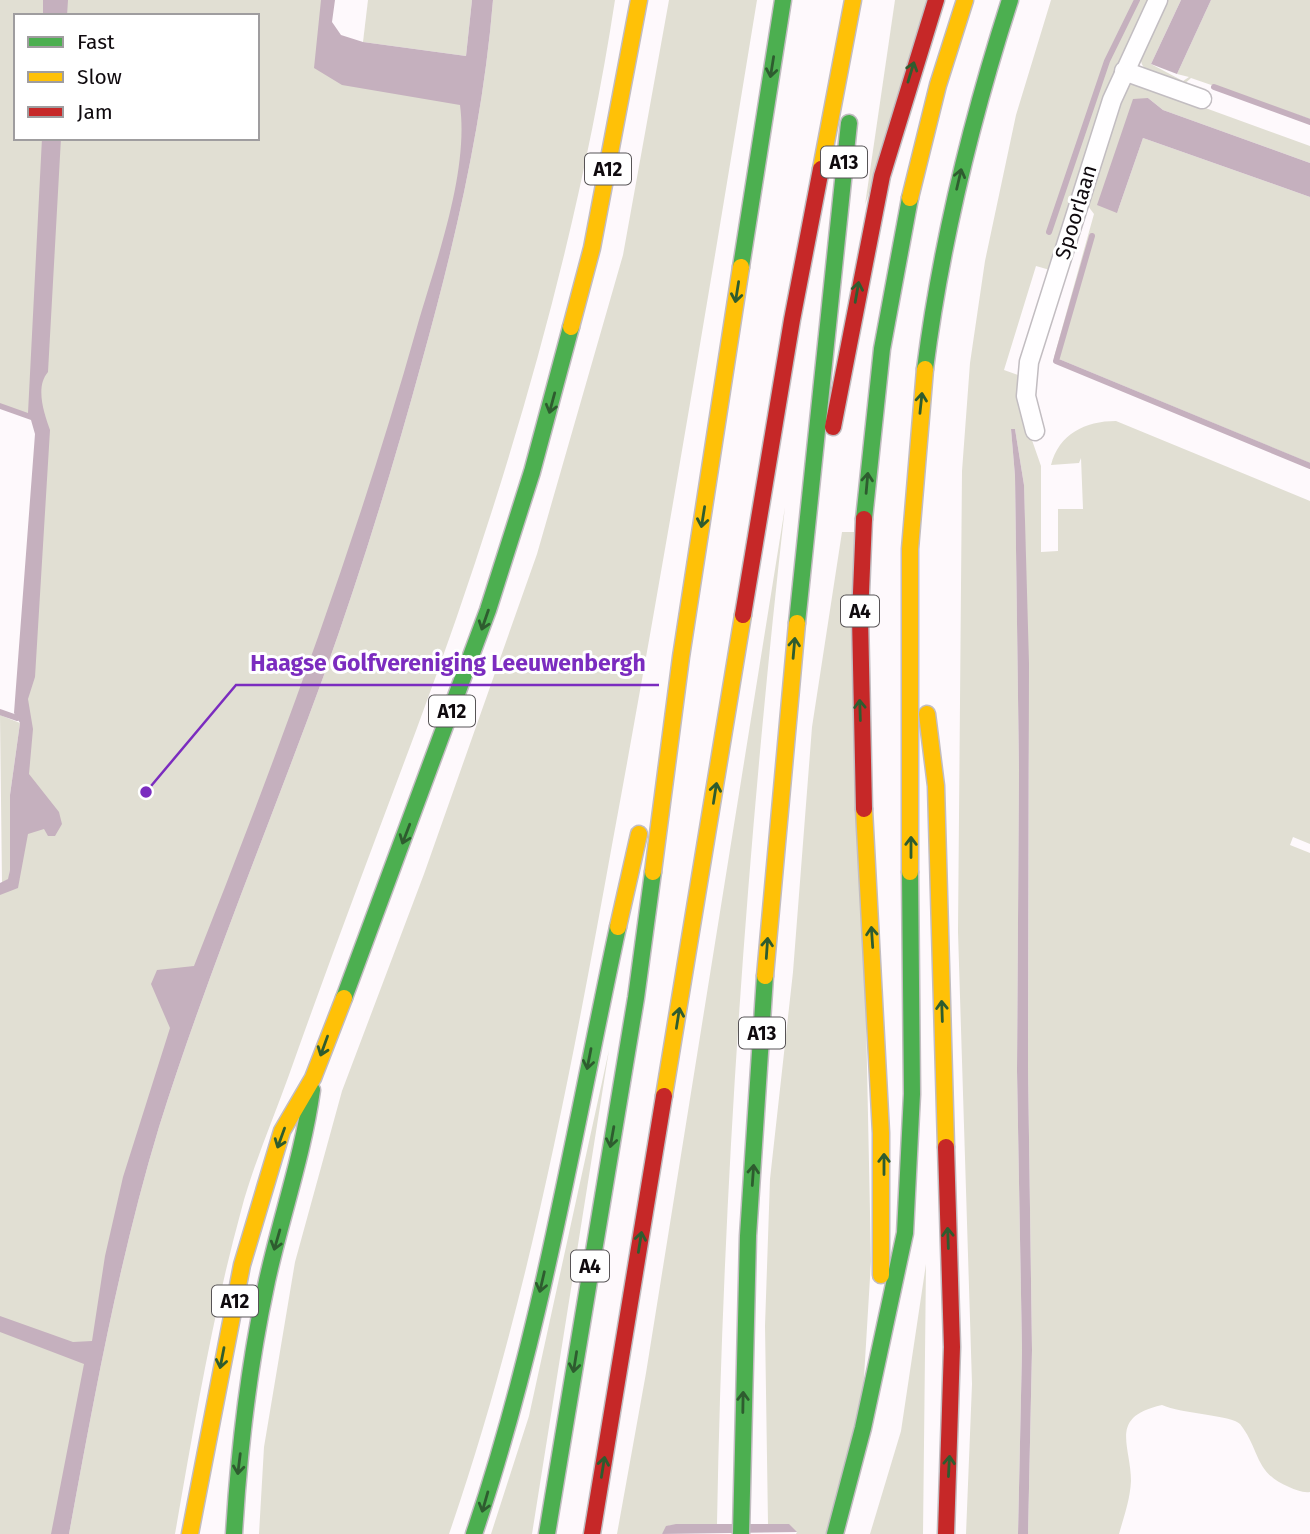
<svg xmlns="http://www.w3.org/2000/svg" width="1310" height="1534" font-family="'Fira Sans',sans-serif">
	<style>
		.green { fill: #e1dfd3; fill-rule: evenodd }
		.water { fill: #c5b0be }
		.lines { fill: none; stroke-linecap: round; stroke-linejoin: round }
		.stream { stroke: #c5b0be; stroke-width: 6 }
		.street-casing { stroke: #c2bdc1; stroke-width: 21 }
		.fast-casing { stroke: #c2bdc1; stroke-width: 19 }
		.slow-casing { stroke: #c2bdc1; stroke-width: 19 }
		.jam-casing { stroke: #c2bdc1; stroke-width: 19 }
		.street { stroke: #fffeff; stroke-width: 18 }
		.fast { stroke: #4caf50; stroke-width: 16 }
		.slow { stroke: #ffc107; stroke-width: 16 }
		.jam { stroke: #c62828; stroke-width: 16 }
		.oneway { stroke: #2e5c2f }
		.labels { text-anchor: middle; stroke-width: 6; stroke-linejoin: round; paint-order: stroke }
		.shield { fill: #fff; stroke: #575456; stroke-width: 2 }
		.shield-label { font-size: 19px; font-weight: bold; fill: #0f0a0e }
		.street-label { font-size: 21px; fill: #0f0a0e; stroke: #fff }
		.leader { fill: none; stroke: #7b2cbf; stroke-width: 2.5 }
		.callout-dot { fill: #7b2cbf; stroke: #fff; stroke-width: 2.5 }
		.callout-label { font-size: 23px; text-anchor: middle; font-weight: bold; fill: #7b2cbf; stroke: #fff; stroke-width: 6; stroke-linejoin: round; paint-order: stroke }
	</style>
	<rect width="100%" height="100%" fill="#fef9fc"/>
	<!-- green -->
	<g class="green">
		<path d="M 0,0 L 332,0 L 328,32 L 479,85 L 469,146 L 380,481 L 190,1004 L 115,1255 L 62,1534 L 0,1534 L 0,889 L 15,879 L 41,432 L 35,418 L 0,405 ZM 16,16 L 257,16 L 257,138 L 16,138 Z"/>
		<polygon points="368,0 472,0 466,56 363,42"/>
		<path d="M 493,0 L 615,0 C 577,248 504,493 417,728 C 374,843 330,959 289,1075 C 273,1120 253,1165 241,1211 C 212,1317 194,1426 175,1534 L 69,1534 C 94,1398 119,1259 159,1127 C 207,974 269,826 324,675 C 361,572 393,467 422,361 C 455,242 483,123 493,0 Z"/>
		<path d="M 669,0 L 757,0 C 711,282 664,564 612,845 C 570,1077 526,1311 449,1534 L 259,1534 L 264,1447 L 295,1262 L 342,1091 L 424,874 L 537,554 L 623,255 Z"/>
		<polygon points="895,0 932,0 865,205"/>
		<path d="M 1051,0 L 1150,0 L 1105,97 L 1050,270 L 1036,266 L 1004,370 L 1018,375 L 1025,420 L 1041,466 L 1041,552 L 1058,551 L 1058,509 L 1083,509 L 1081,458 L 1079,463 L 1051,465 C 1059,434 1085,421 1116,421 L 1310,501 L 1310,844 L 1293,837 L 1290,845 L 1310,853 L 1310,1492 C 1303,1493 1296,1490 1289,1487 C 1254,1473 1260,1449 1240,1424 C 1232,1415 1181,1414 1162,1405 C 1108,1417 1131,1445 1131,1481 C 1130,1500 1124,1516 1119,1534 L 1028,1534 L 1032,1350 L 1028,1067 L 1029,766 L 1024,485 L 1015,429 L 1011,429 L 1015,476 L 1019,770 L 1017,1071 L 1022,1350 L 1018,1534 L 966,1534 L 972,1384 L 958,932 L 962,471 L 970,363 L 985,261 L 1016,115 Z"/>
		<path d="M 1167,0 L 1181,0 L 1151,64 L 1183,81 L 1189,77 L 1177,74 L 1211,0 L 1310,0 L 1310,119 L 1191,78 L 1182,86 C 1167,80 1137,75 1141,54 Z"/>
		<polygon points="1132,84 1145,86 1310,146 1310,163 1163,110 1148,98 1117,213 1143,138 1310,197 1310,463 1054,357 1094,214 1088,206 1119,99 1126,87"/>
		<path d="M 785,507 C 747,845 723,1184 717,1524 L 670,1525 L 662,1534 L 617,1534 L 646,1373 Z"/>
		<polygon points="842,532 856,532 871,1261 863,1394 826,1534 796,1534 797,1532 768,1524 765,1326 770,1179 793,972 812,727"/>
		<polygon points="0,715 20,723 10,795 10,870 9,879 2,883"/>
		<polygon points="609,1050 532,1534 491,1534 529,1416"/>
		<polygon points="926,1264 923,1534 870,1534 901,1431"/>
	</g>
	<!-- water -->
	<g class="water">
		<polygon points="43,0 68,0 67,16 43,16"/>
		<path d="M 321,0 L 335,0 L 332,22 L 341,35 L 363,42 L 466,56 L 472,0 L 493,0 C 483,123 455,242 422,361 C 393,467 361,572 324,675 C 269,826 207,974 159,1127 C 119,1259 94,1398 69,1534 L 51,1534 L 84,1364 L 0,1332 L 0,1316 L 73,1342 L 92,1341 L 105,1256 L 123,1177 L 170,1028 L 151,984 L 157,970 L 194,966 C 277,756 356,544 417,327 C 436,261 469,172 460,105 L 342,85 L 314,68 Z"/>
		<polygon points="1181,0 1211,0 1177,74 1151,64"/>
		<polygon points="1148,98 1163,110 1310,163 1310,197 1143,138 1117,213 1097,205 1133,99"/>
		<path d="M 42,138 L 61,138 L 48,372 C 35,387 44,413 50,430 L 35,677 L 28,699 L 33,729 L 29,774 L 59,812 L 62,824 L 55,836 L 48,836 L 44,829 L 28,834 L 18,888 L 0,895 L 0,883 L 8,879 L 10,870 L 10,795 L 20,723 L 14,713 L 35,434 L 31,420 L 0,409 L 0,403 L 28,413 Z"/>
		<polygon points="1011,429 1015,429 1024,485 1029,663 1028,1067 1032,1350 1028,1534 1018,1534 1022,1350 1017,1071 1019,770 1015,476"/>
		<polygon points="676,1524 789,1524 797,1532 662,1534 666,1526"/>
	</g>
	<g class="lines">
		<!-- stream -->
		<g class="stream">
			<polyline points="1214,87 1310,122"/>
			<polyline points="1049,232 1107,61 1137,0"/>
			<polyline points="1092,236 1056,361 1310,466"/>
			<polyline points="0,712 17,718"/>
		</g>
		<!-- street casing -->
		<g class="street-casing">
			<g id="street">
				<polyline points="1124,71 1202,99"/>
				<polyline points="1035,431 1026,396 1029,362 1112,100 1158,0"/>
			</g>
		</g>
		<!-- fast casing -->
		<g class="fast-casing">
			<g id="fast">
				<polyline points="741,267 783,0"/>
				<path d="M 925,369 C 941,243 971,121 1010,0"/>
				<polyline points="864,519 882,349 910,198"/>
				<polyline points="797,623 849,123"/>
				<polyline points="344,998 488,610 532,472 571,327"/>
				<path d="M 234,1534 C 239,1449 249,1364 267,1281 C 281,1217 303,1155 312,1090"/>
				<path d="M 474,1534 C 541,1337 574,1130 618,927"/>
				<polyline points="547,1534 636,998 653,872"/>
				<polyline points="741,1534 748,1236 765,976"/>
				<polyline points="835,1534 863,1428 905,1233 912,1094 910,872"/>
			</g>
		</g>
		<!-- slow casing -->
		<g class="slow-casing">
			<g id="slow">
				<polyline points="821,169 853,0"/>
				<polyline points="910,198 938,85 965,0"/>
				<polyline points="571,327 592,248 639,0"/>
				<polyline points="927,714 936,786 946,1147"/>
				<polyline points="864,809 881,1133 881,1275"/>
				<polyline points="653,872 681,657 741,267"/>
				<polyline points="910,872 910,549 925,369"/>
				<polyline points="618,927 639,834"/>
				<polyline points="765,976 797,623"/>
				<polyline points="664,1096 743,615"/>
				<polyline points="190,1534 242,1265 282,1131 313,1078 344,998"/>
			</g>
		</g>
		<!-- jam casing -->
		<g class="jam-casing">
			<g id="jam">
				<polyline points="833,427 882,176 936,0"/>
				<polyline points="743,615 792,320 821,169"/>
				<polyline points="864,809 860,617 864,519"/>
				<polyline points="592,1534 664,1096"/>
				<polyline points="946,1534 952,1347 946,1147"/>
			</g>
		</g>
		<!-- street -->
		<use href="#street" class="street"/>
		<!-- fast -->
		<use href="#fast" class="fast"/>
		<!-- slow -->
		<use href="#slow" class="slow"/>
		<!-- jam -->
		<use href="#jam" class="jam"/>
	</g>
	<!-- one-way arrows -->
	<defs><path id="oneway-shaft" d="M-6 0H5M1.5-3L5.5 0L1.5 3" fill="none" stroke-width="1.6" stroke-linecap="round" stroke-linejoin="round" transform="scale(1.75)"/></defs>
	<g class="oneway">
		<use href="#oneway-shaft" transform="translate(772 67) rotate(99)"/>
		<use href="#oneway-shaft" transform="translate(911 72) rotate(-73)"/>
		<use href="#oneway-shaft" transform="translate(959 179) rotate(-77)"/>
		<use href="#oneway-shaft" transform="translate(737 292) rotate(99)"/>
		<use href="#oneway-shaft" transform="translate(857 292) rotate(-80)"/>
		<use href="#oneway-shaft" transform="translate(552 403) rotate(105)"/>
		<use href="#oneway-shaft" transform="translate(921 403) rotate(-84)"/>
		<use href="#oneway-shaft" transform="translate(867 483) rotate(-85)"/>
		<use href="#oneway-shaft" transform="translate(703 517) rotate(99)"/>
		<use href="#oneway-shaft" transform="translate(485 620) rotate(109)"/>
		<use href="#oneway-shaft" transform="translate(794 648) rotate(-85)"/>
		<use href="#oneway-shaft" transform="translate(860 710) rotate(-92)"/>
		<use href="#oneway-shaft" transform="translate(715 793) rotate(-81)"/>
		<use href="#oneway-shaft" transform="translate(406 834) rotate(111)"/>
		<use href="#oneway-shaft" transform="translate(911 847) rotate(-90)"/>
		<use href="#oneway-shaft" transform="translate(872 937) rotate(-94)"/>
		<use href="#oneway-shaft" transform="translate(767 948) rotate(-86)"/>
		<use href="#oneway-shaft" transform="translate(942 1011) rotate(-92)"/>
		<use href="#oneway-shaft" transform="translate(678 1018) rotate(-81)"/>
		<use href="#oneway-shaft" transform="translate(324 1046) rotate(110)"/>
		<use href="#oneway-shaft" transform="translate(589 1059) rotate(101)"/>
		<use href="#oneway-shaft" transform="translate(612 1137) rotate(100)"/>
		<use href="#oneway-shaft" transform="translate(281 1138) rotate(110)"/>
		<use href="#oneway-shaft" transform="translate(884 1164) rotate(-90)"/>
		<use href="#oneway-shaft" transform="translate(753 1175) rotate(-86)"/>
		<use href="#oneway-shaft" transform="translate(948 1238) rotate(-92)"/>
		<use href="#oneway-shaft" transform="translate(277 1240) rotate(106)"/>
		<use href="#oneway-shaft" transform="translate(640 1242) rotate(-81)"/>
		<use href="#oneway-shaft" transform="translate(542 1282) rotate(103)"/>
		<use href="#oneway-shaft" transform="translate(222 1358) rotate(101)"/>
		<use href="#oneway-shaft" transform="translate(575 1362) rotate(99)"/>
		<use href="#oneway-shaft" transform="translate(743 1402) rotate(-89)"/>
		<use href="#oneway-shaft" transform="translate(239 1464) rotate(97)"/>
		<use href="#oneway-shaft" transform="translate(949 1466) rotate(-87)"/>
		<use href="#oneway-shaft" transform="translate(603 1467) rotate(-81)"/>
		<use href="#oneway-shaft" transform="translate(485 1502) rotate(106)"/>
	</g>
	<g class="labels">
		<!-- shield labels -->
		<g class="shield">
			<rect x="821" y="146.5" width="46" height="31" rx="5"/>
			<rect x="585" y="153.5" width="46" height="31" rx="5"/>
			<rect x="841" y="595.5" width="38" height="31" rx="5"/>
			<rect x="429" y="695.5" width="46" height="31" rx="5"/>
			<rect x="739" y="1017.5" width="46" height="31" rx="5"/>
			<rect x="571" y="1250.5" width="38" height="31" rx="5"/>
			<rect x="212" y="1285.5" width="46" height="31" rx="5"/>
		</g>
		<g class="shield-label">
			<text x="844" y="169">A13</text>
			<text x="608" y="176">A12</text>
			<text x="860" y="618">A4</text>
			<text x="452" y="718">A12</text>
			<text x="762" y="1040">A13</text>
			<text x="590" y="1273">A4</text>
			<text x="235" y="1308">A12</text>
		</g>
		<!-- street labels -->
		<g class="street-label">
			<text transform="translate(1076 212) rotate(-73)" y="7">Spoorlaan</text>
		</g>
	</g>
	<!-- callouts -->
	<path class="leader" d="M146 792L236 685H659"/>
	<circle class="callout-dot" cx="146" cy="792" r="7"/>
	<g class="callout-label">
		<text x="448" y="671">Haagse Golfvereniging Leeuwenbergh</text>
	</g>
	<!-- legend -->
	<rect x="14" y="14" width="245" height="126" fill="#ffffff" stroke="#9f9d9f" stroke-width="2"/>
	<rect x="28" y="37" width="35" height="10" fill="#4caf50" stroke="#9f9d9f" stroke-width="2"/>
	<text x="77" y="49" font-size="21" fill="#0f0a0e">Fast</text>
	<rect x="28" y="72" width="35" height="10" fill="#ffc107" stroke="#9f9d9f" stroke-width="2"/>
	<text x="77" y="84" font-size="21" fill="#0f0a0e">Slow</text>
	<rect x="28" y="107" width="35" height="10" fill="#c62828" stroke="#9f9d9f" stroke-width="2"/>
	<text x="77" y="119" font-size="21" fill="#0f0a0e">Jam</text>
</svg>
